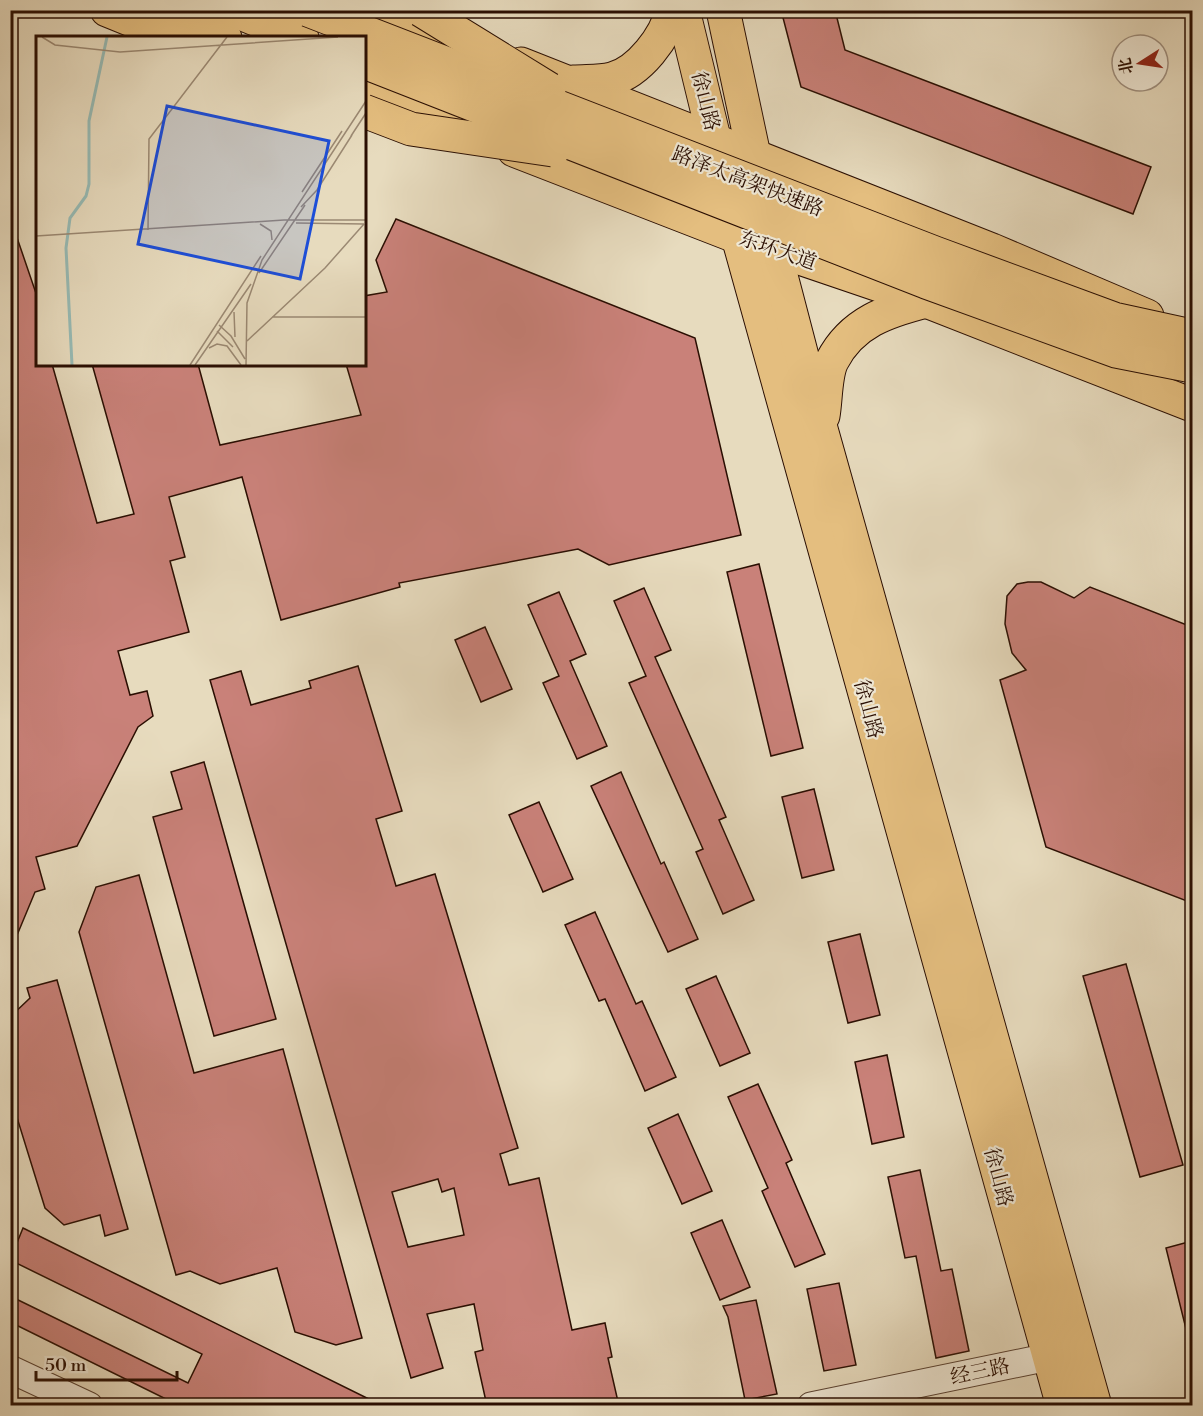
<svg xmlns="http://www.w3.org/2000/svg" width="1203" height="1416" font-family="'Libre Bodoni','Noto Serif SC',serif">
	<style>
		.building { fill: #c98179; stroke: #2a0e02; stroke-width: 1.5; fill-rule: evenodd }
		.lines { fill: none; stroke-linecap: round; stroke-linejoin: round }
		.minor-casing { stroke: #594131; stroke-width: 29 }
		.major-casing { stroke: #2a0e02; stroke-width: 35 }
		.highway-casing { stroke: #2a0e02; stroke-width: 35 }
		.minor { stroke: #efe8d5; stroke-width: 27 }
		.major { stroke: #e4be7f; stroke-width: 33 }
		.highway { stroke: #e4be7f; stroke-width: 33 }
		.highway-bridge-casing { stroke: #2a0e02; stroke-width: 35; stroke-linecap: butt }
		.highway-bridge { stroke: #e4be7f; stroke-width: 33 }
		.labels { text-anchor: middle; stroke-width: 4.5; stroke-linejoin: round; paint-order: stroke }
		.street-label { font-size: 20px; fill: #2a0e02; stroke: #efe8d5 }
		.inset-river { fill: none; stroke: #97bbb5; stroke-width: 3 }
		.inset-road { fill: none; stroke: #9b8973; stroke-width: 1.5 }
		.view { fill: #1d4ed8; fill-opacity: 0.15; stroke: #1d4ed8; stroke-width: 3 }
		.inset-edge { fill: none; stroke: #2a0e02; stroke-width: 3 }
	</style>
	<rect width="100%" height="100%" fill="#e7dbbe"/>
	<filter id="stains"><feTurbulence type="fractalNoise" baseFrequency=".00333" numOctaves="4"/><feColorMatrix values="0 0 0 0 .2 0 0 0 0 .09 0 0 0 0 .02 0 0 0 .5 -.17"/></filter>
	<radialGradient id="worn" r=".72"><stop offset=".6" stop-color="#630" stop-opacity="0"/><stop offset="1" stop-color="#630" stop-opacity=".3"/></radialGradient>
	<!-- building -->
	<g class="building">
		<polygon points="781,10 835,10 845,50 1151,167 1133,214 801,87"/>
		<polygon points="396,219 695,338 741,535 609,565 578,549 399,583 400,587 281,620 242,477 169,497 185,557 170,561 189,632 118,651 130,695 147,691 153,716 138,727 77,846 36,857 45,889 35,892 10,952 10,226 13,226 38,299 38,364 52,364 97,523 134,514 92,364 198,364 220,445 361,415 346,364 364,364 364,296 387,292 376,260"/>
		<polygon points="759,564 803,748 771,756 727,572"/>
		<polygon points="1028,582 1041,582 1074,598 1090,587 1192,627 1192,903 1046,847 1000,680 1026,670 1012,653 1005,624 1007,596 1017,584"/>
		<polygon points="644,588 671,650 655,657 726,817 719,820 754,900 723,914 696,852 703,849 629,683 646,676 614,601"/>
		<polygon points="559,592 586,654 570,661 607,746 577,759 543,683 559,676 528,605"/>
		<polygon points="485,627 512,689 481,702 455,640"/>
		<path d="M 358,666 L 402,811 L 376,819 L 396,886 L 435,874 L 518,1148 L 500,1154 L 509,1185 L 539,1178 L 572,1330 L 605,1323 L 612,1357 L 608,1358 L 619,1406 L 487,1406 L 475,1352 L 483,1350 L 474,1304 L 427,1314 L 443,1368 L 411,1378 L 210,680 L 241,671 L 251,705 L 311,688 L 309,681 ZM 438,1179 L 442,1192 L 454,1188 L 464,1235 L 408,1247 L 392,1192 Z"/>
		<polygon points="204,762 276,1019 214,1036 153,817 182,809 171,772"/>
		<polygon points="621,772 661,864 664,862 698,939 668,952 591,786"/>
		<polygon points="814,789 834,870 802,878 782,797"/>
		<polygon points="539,802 573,879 543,892 509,815"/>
		<polygon points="139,875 194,1073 283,1049 362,1338 336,1345 295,1332 277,1268 220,1284 190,1271 176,1275 79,932 96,887"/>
		<polygon points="595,912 636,1004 642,1001 676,1077 645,1091 605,999 599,1001 565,925"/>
		<polygon points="860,934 880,1015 848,1023 828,942"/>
		<polygon points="1126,964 1183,1165 1140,1177 1083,976"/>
		<polygon points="716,976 750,1053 720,1066 686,989"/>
		<polygon points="57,980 128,1229 105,1236 100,1215 64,1225 45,1208 10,1095 10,1017 30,998 27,988"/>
		<polygon points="887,1055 904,1137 872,1144 855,1062"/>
		<polygon points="758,1084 792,1160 786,1163 825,1254 795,1267 762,1191 768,1188 728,1097"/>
		<polygon points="678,1114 712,1191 682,1204 648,1128"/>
		<polygon points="920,1170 941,1271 952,1269 969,1351 936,1358 916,1256 905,1258 888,1177"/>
		<polygon points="722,1220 750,1287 720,1300 691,1233"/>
		<polygon points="23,1228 130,1281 383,1406 180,1406 10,1322 10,1296 188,1383 202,1354 10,1260"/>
		<polygon points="1192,1241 1192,1333 1187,1333 1166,1248"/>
		<polygon points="839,1283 856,1365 824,1371 807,1289"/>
		<polygon points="756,1300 777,1394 745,1400 728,1317 723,1306"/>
	</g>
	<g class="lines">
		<!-- minor casing -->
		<g class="minor-casing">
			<g id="minor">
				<polyline points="10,1369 89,1406"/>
				<polyline points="811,1406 1068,1353"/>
			</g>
		</g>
		<!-- major casing -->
		<g class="major-casing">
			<g id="major">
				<polyline points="155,10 225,38"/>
				<polyline points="385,10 448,35"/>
				<polyline points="683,10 738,237 1063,1406"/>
				<polyline points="723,10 774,249 821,429 1095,1406"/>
				<polyline points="521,64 992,250 1147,316"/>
				<path d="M 574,82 C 586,81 600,82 612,79 C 639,72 666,37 672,10"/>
				<polyline points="364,92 464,130"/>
				<polyline points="514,150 738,237 926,301 1192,405"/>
				<path d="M 823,416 C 826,399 825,375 832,361 C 852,322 887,311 926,301"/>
			</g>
		</g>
		<!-- highway casing -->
		<g class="highway-casing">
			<g id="highway">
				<polyline points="107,10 176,38"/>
				<polyline points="233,10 302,38"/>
			</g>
		</g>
		<!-- minor -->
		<use href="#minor" class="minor"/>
		<!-- major -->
		<use href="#major" class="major"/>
		<!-- highway -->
		<use href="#highway" class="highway"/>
		<!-- highway-bridge casing -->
		<g class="highway-bridge-casing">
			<g id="highway-bridge">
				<polyline points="308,10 935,253 1114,319 1192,336"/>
				<polyline points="421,10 549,89"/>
				<polyline points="364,62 926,282 1116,351 1192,366"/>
				<polyline points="364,111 411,129 553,150"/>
			</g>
		</g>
		<!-- highway-bridge -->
		<use href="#highway-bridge" class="highway-bridge"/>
	</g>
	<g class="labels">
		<!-- street labels -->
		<g class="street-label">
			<text transform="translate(706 101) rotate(76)" y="7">徐山路</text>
			<text transform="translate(748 181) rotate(21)" y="7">路泽太高架快速路</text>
			<text transform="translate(778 250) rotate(19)" y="7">东环大道</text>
			<text transform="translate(869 709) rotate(75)" y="7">徐山路</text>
			<text transform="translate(999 1177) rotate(75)" y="7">徐山路</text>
			<text transform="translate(980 1371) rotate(-12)" y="7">经三路</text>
		</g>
	</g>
	<!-- overview -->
	<g transform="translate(36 36)">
		<rect width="330" height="330" fill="#e7dbbe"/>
		<path class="inset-river" d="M 36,329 L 30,212 L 34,182 L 50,160 L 53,148 L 53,85 L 71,1"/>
		<path class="inset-road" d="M 6,1 L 19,9 L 84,16 L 302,1M 315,100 L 330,77M 266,156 L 306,95M 265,171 L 281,154 L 316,99M 260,187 L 328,188M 224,188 L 235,195 L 236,204M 112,194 L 113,103 L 191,1M 0,200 L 248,184 L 330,184M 223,237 L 269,169M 198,276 L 199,301M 236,281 L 330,281M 183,289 L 195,300 L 209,323M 181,295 L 197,311M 211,305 L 289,232 L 328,188M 173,312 L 181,308 L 191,310 L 205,329M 154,329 L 225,220M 159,329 L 215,248M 210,329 L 211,267 L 226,224 L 330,65"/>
		<path class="view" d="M 131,70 L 293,105 L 264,243 L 102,208 Z"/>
		<rect width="330" height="330" class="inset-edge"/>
	</g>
	<!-- margin -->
	<rect width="1203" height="1416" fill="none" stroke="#e7dbbe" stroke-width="36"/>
	<rect x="12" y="12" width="1179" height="1392" fill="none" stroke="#2a0e02" stroke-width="3"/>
	<rect x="18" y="18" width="1167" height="1380" fill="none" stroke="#2a0e02" stroke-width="1.5"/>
	<!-- north arrow -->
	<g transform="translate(1140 63) rotate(258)"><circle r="28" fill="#efe8d5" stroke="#a09181" stroke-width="1.5"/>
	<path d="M0-4.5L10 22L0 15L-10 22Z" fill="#8f2418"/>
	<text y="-9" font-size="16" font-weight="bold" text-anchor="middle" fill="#2a0e02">北</text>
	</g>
	<!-- scale -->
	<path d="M36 1371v9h141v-9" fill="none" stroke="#2a0e02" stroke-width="3"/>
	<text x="45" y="1371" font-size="18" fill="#2a0e02" stroke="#efe8d5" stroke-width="4.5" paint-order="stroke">50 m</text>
	<rect width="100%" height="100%" filter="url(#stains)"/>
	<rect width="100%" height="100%" fill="url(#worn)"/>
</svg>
